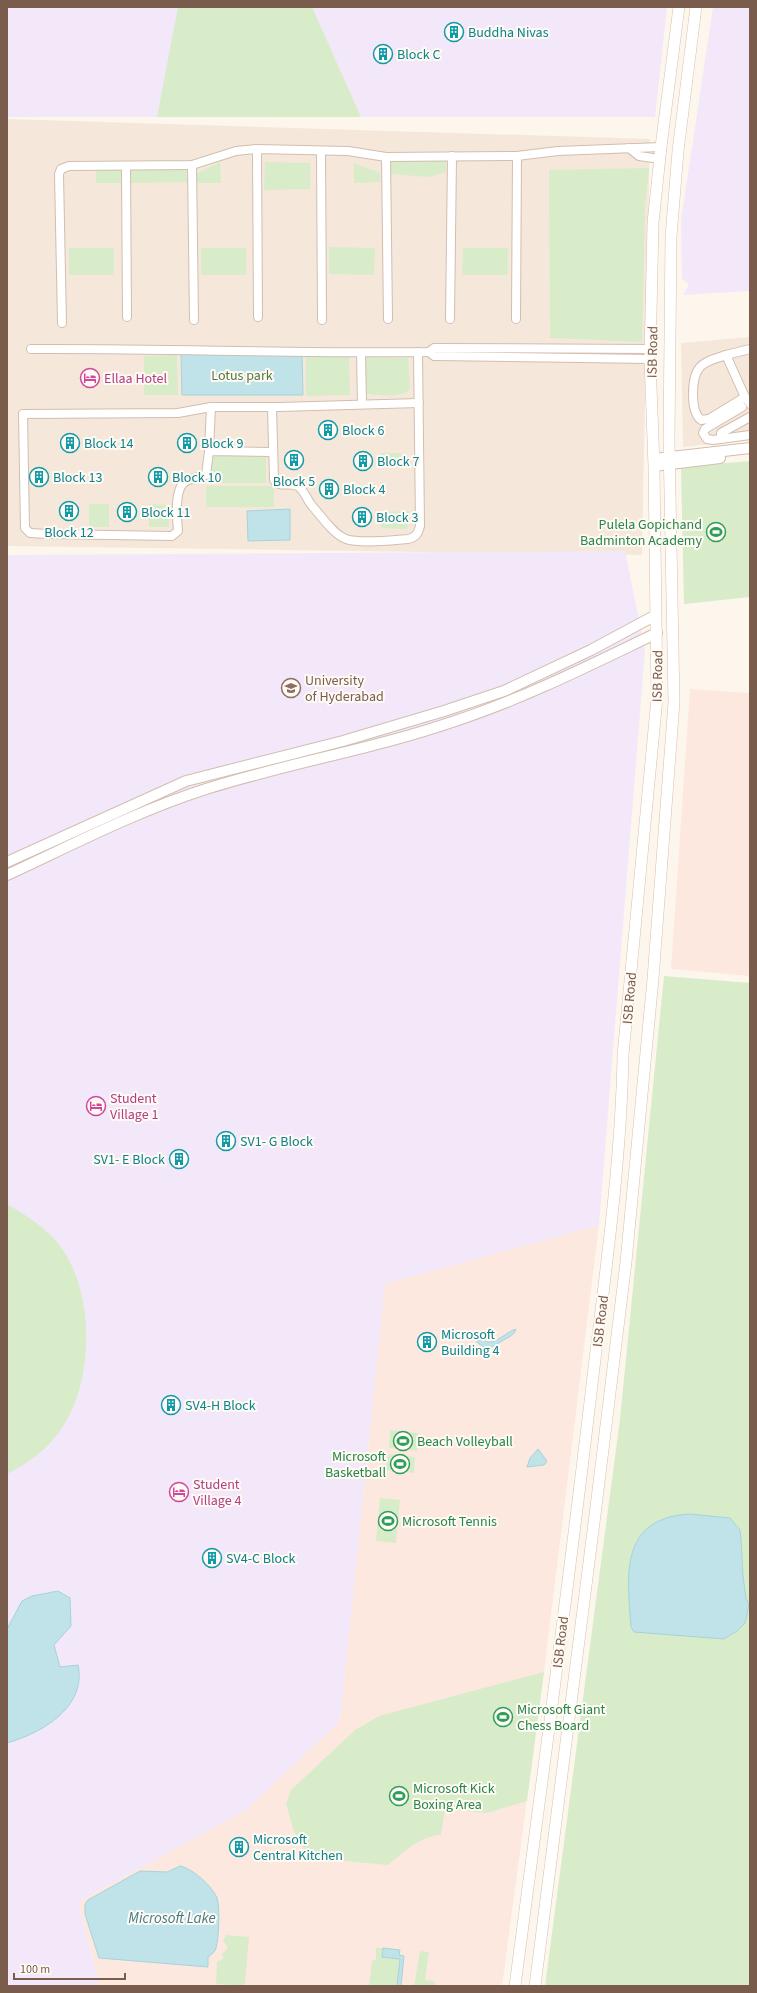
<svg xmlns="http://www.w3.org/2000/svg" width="757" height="1993" font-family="'Source Sans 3',sans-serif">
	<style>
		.residential { fill: #f5e8da }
		.commercial { fill: #fde8e0 }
		.education { fill: #f3e8fa }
		.green { fill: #d8ecc9 }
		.water { fill: #bfe3e8; stroke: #a5d3da }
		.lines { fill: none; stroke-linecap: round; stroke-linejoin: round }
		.minor-casing { stroke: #d1beb0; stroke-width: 10 }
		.tertiary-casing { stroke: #d1beb0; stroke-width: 12 }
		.secondary-casing { stroke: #d6c0b0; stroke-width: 12 }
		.minor { stroke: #fff; stroke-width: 8 }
		.tertiary { stroke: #fff; stroke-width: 10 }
		.secondary { stroke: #fff; stroke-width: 11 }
		.labels { text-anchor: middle; stroke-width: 4; stroke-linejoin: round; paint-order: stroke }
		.culture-label { font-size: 14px; fill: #0d838f; stroke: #fffaf3; text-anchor: start }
		.street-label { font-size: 14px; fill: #7a5c4d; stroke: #fffaf3 }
		.park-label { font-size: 14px; fill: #537a41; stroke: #fffaf3 }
		.hotel-label { font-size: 14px; fill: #b23c85; stroke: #fffaf3; text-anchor: start }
		.leisure-label { font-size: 14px; fill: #27864d; stroke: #fffaf3; text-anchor: start }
		.education-label { font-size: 14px; fill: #785e54; stroke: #fffaf3; text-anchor: start }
		.water-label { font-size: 15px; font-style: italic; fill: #437c86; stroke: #fffaf3 }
	</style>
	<rect width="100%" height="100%" fill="#fdf6ec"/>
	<!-- residential -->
	<g class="residential">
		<polygon points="7,119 650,139 642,555 7,546"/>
		<polygon points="750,337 750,440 683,447 681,343"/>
	</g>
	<!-- commercial -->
	<g class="commercial">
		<polygon points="690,689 750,693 750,976 671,969"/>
		<polygon points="599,1225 544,1672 502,1986 100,1986 78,1902 246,1810 340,1721 385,1284"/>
	</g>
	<!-- education -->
	<g class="education">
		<polygon points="7,7 667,7 655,117 7,117"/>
		<polygon points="713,7 750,7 750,291 683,295 689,284 682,279 681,220"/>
		<polygon points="625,551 645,650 599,1225 385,1284 340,1721 246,1810 78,1902 100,1986 7,1986 7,555"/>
	</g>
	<!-- green -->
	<g class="green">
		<polygon points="178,7 312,7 361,117 157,117"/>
		<polygon points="389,161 446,161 446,172 428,177 390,174"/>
		<polygon points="220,162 221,183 194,183 195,174"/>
		<polygon points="265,162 310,163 310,189 264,190"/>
		<polygon points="354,163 380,173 380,182 354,183"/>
		<polygon points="186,168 187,182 130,183 130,169"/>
		<polygon points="649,168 645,208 642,342 550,338 549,170"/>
		<rect x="96" y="170" width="25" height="13"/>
		<polygon points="329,247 375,248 374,275 329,274"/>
		<rect x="69" y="248" width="45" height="27"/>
		<rect x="201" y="248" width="45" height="27"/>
		<polygon points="463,248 508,248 508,275 462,275"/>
		<polygon points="306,354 349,354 350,395 306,396"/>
		<polygon points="177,355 178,395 144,395 144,356"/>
		<path d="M 365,357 L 408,358 L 410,388 C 403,400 378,394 366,394 Z"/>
		<polygon points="209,451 266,453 266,483 211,483"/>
		<polygon points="381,453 401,453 400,464 381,464"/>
		<polygon points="750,461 750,597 684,604 681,467"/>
		<rect x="206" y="486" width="68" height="21"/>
		<rect x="89" y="504" width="20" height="23"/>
		<polygon points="149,504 169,505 169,527 149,527"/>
		<polygon points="410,511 407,529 381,528 380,512"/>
		<polygon points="664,976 750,983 750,1986 545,1986 620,1419"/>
		<path d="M 7,1204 C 29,1217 53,1232 66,1255 C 95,1303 93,1387 59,1432 C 45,1451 27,1464 7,1474 Z"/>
		<polygon points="390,1430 418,1433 417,1451 389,1448"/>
		<polygon points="387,1454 415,1457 414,1473 386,1470"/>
		<polygon points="380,1498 400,1500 396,1543 376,1541"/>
		<path d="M 544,1672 L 527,1801 L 487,1813 L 445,1809 L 441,1835 C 420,1836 404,1852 388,1865 L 309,1858 L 293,1829 L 286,1803 L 291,1790 L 355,1730 L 379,1716 Z"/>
		<polygon points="226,1935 249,1937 245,1984 241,1986 216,1984 217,1962 224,1958 222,1954 228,1948 223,1941"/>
		<polygon points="376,1948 383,1948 382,1957 400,1959 397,1986 369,1986 372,1960 376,1960"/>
		<polygon points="420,1951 429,1952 425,1980 435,1981 434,1986 414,1986"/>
	</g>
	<!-- water -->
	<g class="water">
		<polygon points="181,354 302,354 303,395 182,395"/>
		<polygon points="290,509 290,540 248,541 247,511"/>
		<path d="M 516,1329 C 513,1337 508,1337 502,1341 C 492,1348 485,1351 476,1341 L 483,1339 C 492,1349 505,1332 516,1329 Z"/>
		<polygon points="538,1449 547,1461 544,1465 527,1467 530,1458"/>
		<path d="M 690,1514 L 730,1518 L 740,1530 L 741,1539 L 743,1576 L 746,1598 L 749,1605 L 745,1623 L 737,1631 L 724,1639 L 634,1632 L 631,1627 C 627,1575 619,1518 690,1514 Z"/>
		<path d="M 58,1591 L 70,1598 L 71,1626 L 54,1645 L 60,1667 L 78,1665 C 87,1707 42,1733 7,1743 L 7,1629 L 22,1601 L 32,1596 Z"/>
		<path d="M 180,1866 C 192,1868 213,1887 217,1898 C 220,1907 219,1938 216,1948 C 215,1952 212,1954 208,1957 L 208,1967 L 99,1958 L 85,1914 L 85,1904 L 88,1900 L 140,1871 L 167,1872 Z"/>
		<polygon points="383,1948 400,1950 399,1955 404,1956 401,1986 397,1986 400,1959 382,1957"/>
	</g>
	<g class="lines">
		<!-- minor casing -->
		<g class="minor-casing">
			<g id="minor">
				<polyline points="629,148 639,156 660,159"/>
				<polyline points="257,149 258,317"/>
				<polyline points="321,151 322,320"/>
				<polyline points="386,157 388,319"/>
				<polyline points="192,165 194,320"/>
				<polyline points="126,166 127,317"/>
				<polyline points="450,319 452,156"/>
				<polyline points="516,319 517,156"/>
				<polyline points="62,323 59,174 61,169 69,166 192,165 236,151 257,149 348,151 386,157 517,156 558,151 661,147"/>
				<path d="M 31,349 C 164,348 296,354 429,352 L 434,348 L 652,349"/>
				<polyline points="429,352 434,356 650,359"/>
				<polyline points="361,353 362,404"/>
				<path d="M 726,355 L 745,397 L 709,419 L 701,420 C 690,411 691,377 700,367 C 706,360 718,358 726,355 Z"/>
				<polyline points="726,355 750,349"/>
				<polyline points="745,397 750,404"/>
				<path d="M 272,407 L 274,480 C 280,489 291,481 299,487 C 305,492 308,502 313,507 C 322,517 334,535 346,539 C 360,544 393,540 408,539 C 416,537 418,534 420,526 L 418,352"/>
				<polyline points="742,407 705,429 703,433 707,439 713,440 750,435"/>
				<polyline points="721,439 721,433 750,417"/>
				<polyline points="209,451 211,407"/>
				<path d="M 272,452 L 209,451 L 206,475 C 200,477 191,478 185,482 C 174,489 177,520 178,531 L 172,536 L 48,534 L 30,533 L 25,528 L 23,414 L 178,413 L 211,407 L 279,407 L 419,403"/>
			</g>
		</g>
		<!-- tertiary casing -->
		<g class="tertiary-casing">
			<g id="tertiary">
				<polyline points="654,459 750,448"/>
				<polyline points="654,466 720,458"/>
				<polyline points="7,862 186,781 343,741 444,711 504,691 591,650 656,615"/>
				<path d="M 7,875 C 72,845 137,811 206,789 C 288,763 374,749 455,721 C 525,698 590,665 657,633"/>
			</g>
		</g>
		<!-- secondary casing -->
		<g class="secondary-casing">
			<g id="secondary">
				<path d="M 515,1986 C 541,1788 568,1591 591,1393 C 604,1281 621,1168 623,1055 L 657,698 L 654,466 L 650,359 L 653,223 L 661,147 L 679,7"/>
				<polyline points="535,1986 595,1515 626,1262 653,979 674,702 669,440 671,237 678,151 696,7"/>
			</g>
		</g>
		<!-- minor -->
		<use href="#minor" class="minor"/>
		<!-- tertiary -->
		<use href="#tertiary" class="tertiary"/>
		<!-- secondary -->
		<use href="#secondary" class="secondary"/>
	</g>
	<!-- icons -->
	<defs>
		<g id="building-ring" transform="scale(1)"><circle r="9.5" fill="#fffaf3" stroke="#0f9aa8" stroke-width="1.5"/><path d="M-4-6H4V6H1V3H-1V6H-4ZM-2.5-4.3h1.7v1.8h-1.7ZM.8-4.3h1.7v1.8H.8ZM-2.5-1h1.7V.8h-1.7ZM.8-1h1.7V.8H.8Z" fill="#0f9aa8"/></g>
		<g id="hotel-ring" transform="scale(1)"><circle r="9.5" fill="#fffaf3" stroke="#d1479c" stroke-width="1.5"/><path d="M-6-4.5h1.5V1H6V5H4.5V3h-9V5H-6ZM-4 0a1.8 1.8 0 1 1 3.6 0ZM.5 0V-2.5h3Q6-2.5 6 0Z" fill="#d1479c"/></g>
		<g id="stadium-ring" transform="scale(1)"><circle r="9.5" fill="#fffaf3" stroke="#2e9e5b" stroke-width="1.5"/><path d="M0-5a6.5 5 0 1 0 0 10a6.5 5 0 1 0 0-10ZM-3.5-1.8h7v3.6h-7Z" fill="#2e9e5b"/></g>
		<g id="university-ring" transform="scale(1)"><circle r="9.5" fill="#fffaf3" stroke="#8d6e63" stroke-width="1.5"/><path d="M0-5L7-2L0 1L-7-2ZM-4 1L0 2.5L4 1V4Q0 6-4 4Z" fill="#8d6e63"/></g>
	</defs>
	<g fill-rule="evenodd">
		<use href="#building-ring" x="454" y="32"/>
		<use href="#building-ring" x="383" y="54"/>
		<use href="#hotel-ring" x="90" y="378"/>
		<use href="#building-ring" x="328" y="430"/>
		<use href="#building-ring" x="70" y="443"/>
		<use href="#building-ring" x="187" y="443"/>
		<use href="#building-ring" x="294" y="460"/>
		<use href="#building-ring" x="363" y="461"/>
		<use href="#building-ring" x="39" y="477"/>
		<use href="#building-ring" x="158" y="477"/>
		<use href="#building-ring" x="329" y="489"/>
		<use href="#building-ring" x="69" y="511"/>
		<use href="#building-ring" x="127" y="512"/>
		<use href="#building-ring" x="362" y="517"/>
		<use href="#stadium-ring" x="716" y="532"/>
		<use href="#university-ring" x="291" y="688"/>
		<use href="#hotel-ring" x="96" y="1106"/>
		<use href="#building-ring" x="226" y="1141"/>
		<use href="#building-ring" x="179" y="1159"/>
		<use href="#building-ring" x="427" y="1342"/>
		<use href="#building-ring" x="171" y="1405"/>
		<use href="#stadium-ring" x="403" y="1441"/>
		<use href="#stadium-ring" x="400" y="1464"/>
		<use href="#hotel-ring" x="179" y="1492"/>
		<use href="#stadium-ring" x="388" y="1521"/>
		<use href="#building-ring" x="212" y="1558"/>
		<use href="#stadium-ring" x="503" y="1717"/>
		<use href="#stadium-ring" x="399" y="1796"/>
		<use href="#building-ring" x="239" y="1847"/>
	</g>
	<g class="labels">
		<!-- culture labels -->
		<g class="culture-label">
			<text x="468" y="37">Buddha Nivas</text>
			<text x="397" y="59">Block C</text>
			<text x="342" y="435">Block 6</text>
			<text x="84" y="448">Block 14</text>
			<text x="201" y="448">Block 9</text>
			<text x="377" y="466">Block 7</text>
			<text x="53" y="482">Block 13</text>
			<text x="172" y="482">Block 10</text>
			<text x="294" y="486" text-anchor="middle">Block 5</text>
			<text x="343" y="494">Block 4</text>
			<text x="141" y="517">Block 11</text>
			<text x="376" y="522">Block 3</text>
			<text x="69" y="537" text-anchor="middle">Block 12</text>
			<text x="240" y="1146">SV1- G Block</text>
			<text x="165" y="1164" text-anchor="end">SV1- E Block</text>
			<text x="441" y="1339">Microsoft<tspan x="441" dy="16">Building 4</tspan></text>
			<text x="185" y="1410">SV4-H Block</text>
			<text x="226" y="1563">SV4-C Block</text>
			<text x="253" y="1844">Microsoft<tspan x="253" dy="16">Central Kitchen</tspan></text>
		</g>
		<!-- street labels -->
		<g class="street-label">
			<text transform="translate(652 352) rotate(-89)" y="5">ISB Road</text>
			<text transform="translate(657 676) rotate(-89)" y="5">ISB Road</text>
			<text transform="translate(629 998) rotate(-85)" y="5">ISB Road</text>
			<text transform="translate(600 1321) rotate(-83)" y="5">ISB Road</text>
			<text transform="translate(560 1642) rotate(-83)" y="5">ISB Road</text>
		</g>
		<!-- park labels -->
		<g class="park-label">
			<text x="242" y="380">Lotus park</text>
		</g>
		<!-- hotel labels -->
		<g class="hotel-label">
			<text x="104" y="383">Ellaa Hotel</text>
			<text x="110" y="1103">Student<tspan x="110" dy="16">Village 1</tspan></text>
			<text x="193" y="1489">Student<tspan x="193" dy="16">Village 4</tspan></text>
		</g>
		<!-- leisure labels -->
		<g class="leisure-label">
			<text x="702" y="529" text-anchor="end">Pulela Gopichand<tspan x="702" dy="16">Badminton Academy</tspan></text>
			<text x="417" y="1446">Beach Volleyball</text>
			<text x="386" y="1461" text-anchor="end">Microsoft<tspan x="386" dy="16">Basketball</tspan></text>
			<text x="402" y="1526">Microsoft Tennis</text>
			<text x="517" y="1714">Microsoft Giant<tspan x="517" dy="16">Chess Board</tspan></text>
			<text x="413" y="1793">Microsoft Kick<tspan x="413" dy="16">Boxing Area</tspan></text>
		</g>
		<!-- education labels -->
		<g class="education-label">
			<text x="305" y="685">University<tspan x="305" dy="16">of Hyderabad</tspan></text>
		</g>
		<!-- water labels -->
		<g class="water-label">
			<text x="172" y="1923">Microsoft Lake</text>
		</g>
	</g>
	<!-- border -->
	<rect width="757" height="1993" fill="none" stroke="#7a5c4d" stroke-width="16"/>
	<!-- scale -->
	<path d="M14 1973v6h111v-6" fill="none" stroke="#7a5c4d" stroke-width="2"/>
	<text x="20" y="1973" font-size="12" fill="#7a5c4d" stroke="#fffaf3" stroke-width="3" paint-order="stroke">100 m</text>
</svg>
